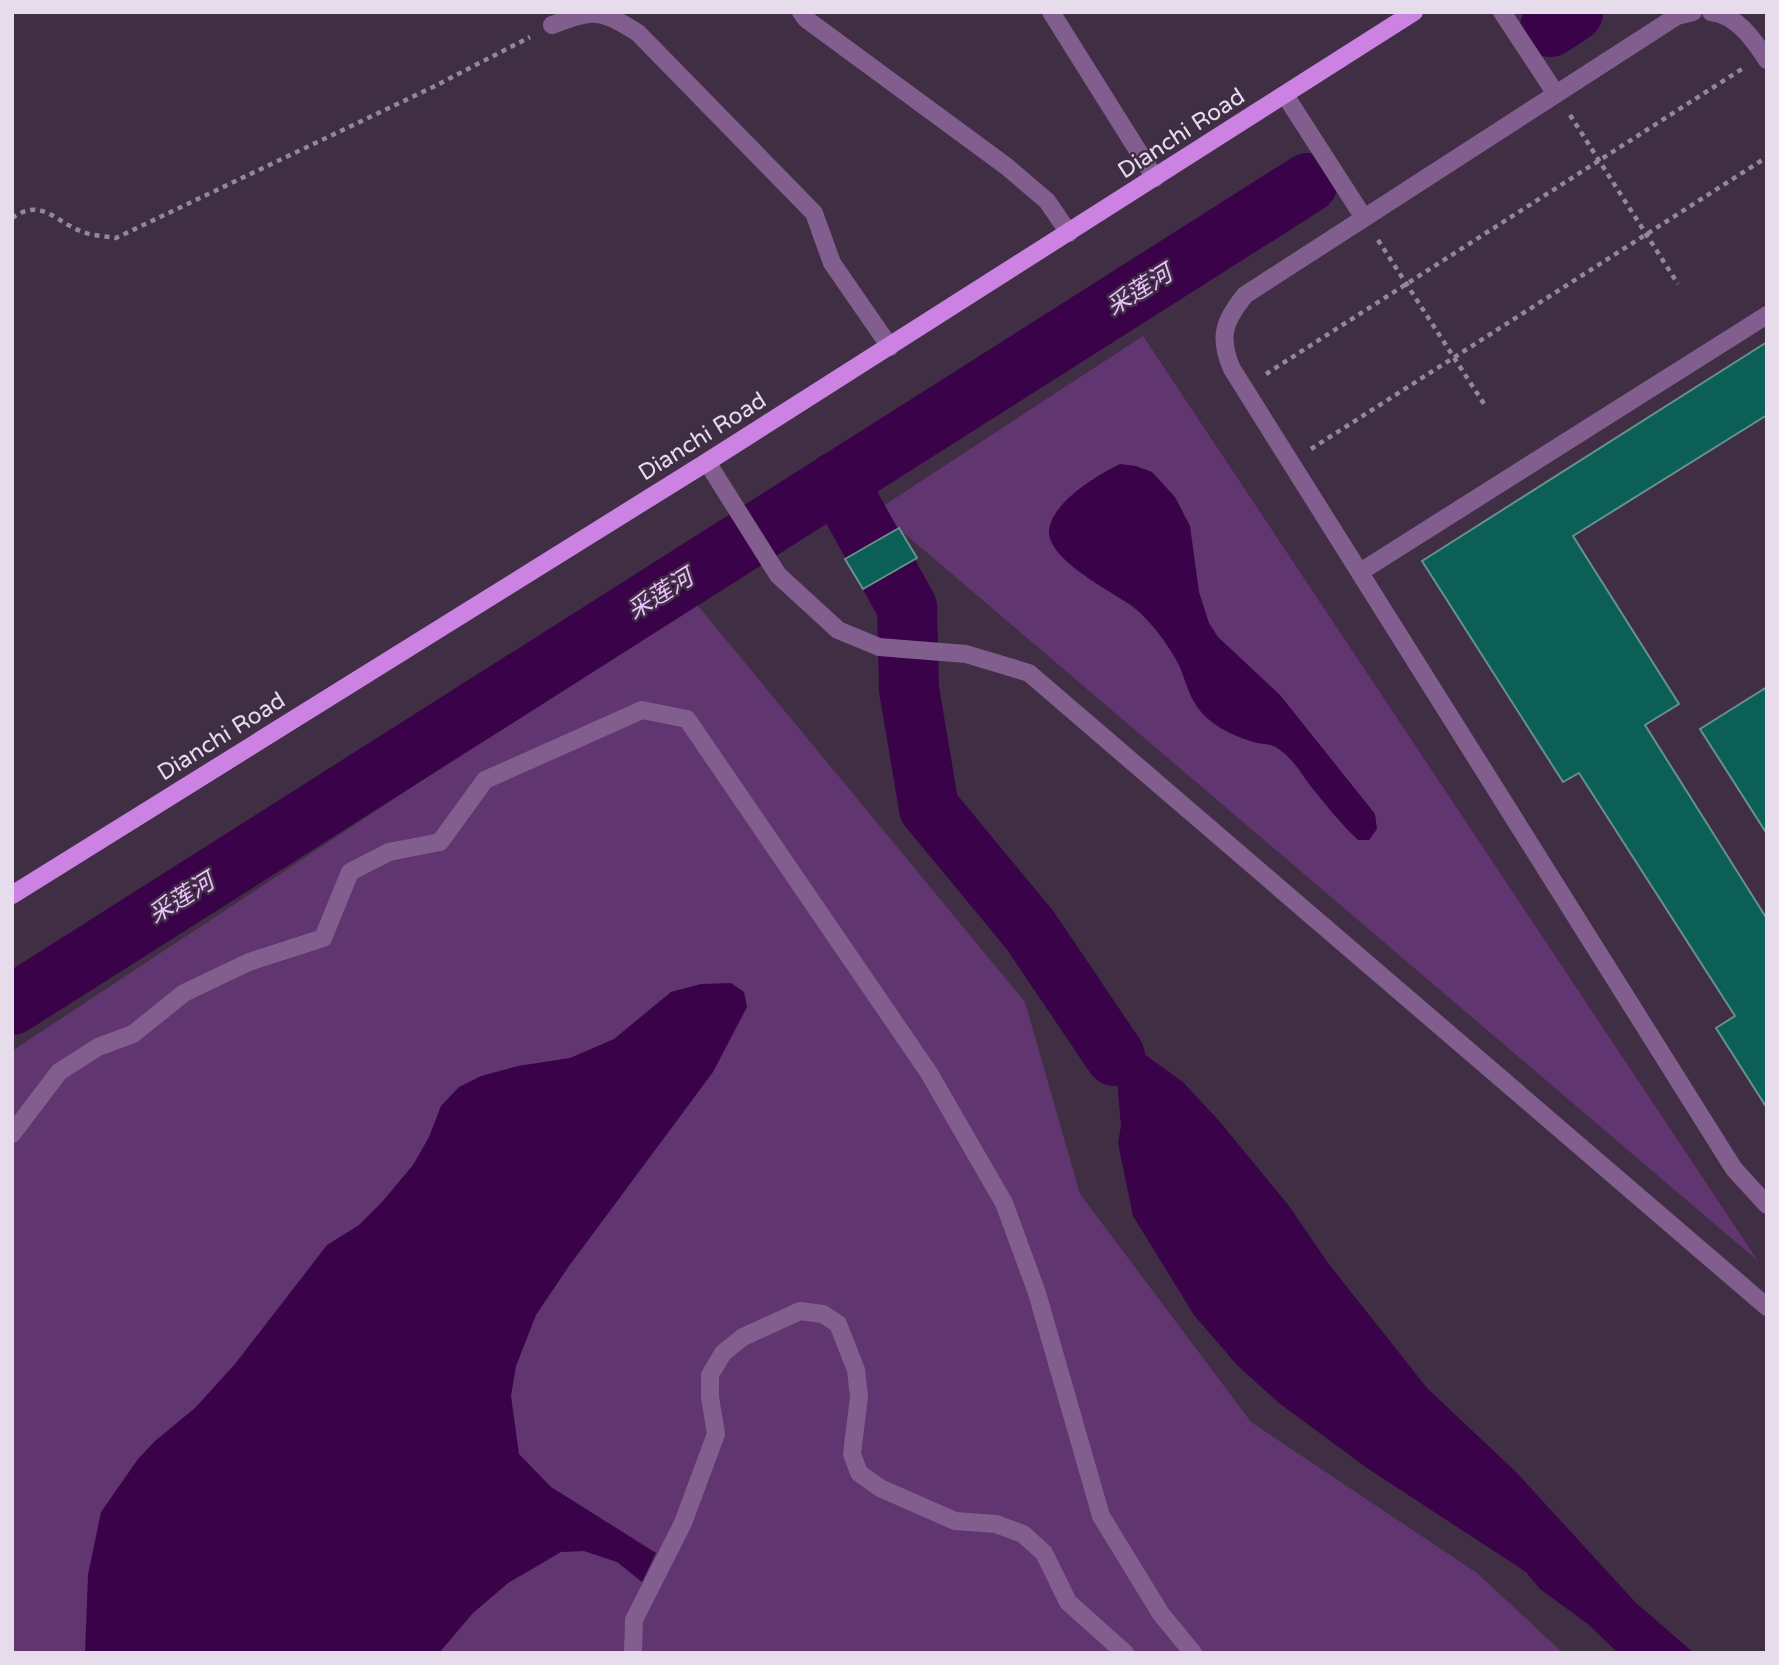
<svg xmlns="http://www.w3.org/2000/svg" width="1779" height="1665" font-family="'Varela Round','Noto Sans SC',sans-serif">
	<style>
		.green { fill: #61356f }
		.water { fill: #3a0249 }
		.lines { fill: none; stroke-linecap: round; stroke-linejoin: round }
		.river { stroke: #3a0249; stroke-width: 60 }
		.building { fill: #0b5f57; stroke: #67918b; stroke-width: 2 }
		.path { stroke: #958799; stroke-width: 4.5; stroke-dasharray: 5 5; stroke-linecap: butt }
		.minor { stroke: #815e8d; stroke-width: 18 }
		.major { stroke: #cc82e3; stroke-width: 18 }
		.labels { text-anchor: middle; stroke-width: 5; stroke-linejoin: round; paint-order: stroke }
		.street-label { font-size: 23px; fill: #e7dceb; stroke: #402e45 }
		.water-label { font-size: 24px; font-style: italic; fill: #ecc1fb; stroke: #402e45 }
	</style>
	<rect width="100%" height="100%" fill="#402e45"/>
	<!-- green -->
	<g class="green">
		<polygon points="1143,336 1758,1261 877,510"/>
		<polygon points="694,601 1025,1002 1080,1194 1251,1422 1477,1573 1563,1653 12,1653 12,1051"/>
	</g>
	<!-- water -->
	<g class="water">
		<path d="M 1120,464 L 1136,466 L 1152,472 L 1175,497 L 1190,526 L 1199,592 L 1209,623 L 1218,637 L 1280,695 L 1375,814 L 1377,829 L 1369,840 L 1358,840 C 1340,823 1325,804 1309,784 C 1300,771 1291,757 1277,748 C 1271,744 1264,744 1257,743 C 1236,737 1217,729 1202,713 C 1189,699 1186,681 1179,665 C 1169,645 1147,616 1129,604 C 1107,589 1048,559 1049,531 C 1051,503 1097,475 1120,464 Z"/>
		<polygon points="731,983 744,992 747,1007 713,1072 569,1266 536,1315 516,1366 511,1396 519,1454 551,1487 656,1553 642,1582 617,1562 584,1551 561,1552 508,1583 473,1613 439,1653 85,1653 88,1575 101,1512 138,1459 155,1441 195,1408 235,1364 327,1245 359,1225 382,1202 413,1165 429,1137 441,1106 459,1087 481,1076 518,1066 570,1058 614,1039 671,992 701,984"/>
		<polygon points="1125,1042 1137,1049 1183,1082 1220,1122 1289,1206 1328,1263 1427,1388 1517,1473 1636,1603 1694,1653 1618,1653 1588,1624 1540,1589 1526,1572 1367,1468 1279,1403 1237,1365 1194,1315 1133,1216 1118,1143 1121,1126 1115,1056"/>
	</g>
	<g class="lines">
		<!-- river -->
		<g class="river">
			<polyline points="1550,27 1573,12"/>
			<polyline points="837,481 907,607 909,689 929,808 1030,930 1115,1056"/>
			<polyline points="12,1005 1308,183"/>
		</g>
	</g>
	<!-- building -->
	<g class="building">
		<polygon points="1767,342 1767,415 1573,536 1679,704 1645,725 1767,919 1767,1108 1716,1028 1735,1016 1579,773 1563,782 1422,561"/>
		<polygon points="899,528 917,558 863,589 845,559"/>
		<polygon points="1767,687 1767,834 1700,729"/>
	</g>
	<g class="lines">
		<!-- path -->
		<g class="path">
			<polyline points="1570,115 1678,284"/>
			<path d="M 12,218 C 42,197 55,222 83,232 C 93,236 105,236 116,238 L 433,87 L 530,37"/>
			<polyline points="1378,240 1486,407"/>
			<polyline points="1266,374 1745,67"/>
			<polyline points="1311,449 1767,157"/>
		</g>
		<!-- minor -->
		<g class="minor">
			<polyline points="801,12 806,19 1006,166 1047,201 1069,233"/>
			<polyline points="1051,12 1155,178"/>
			<polyline points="1502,12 1556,94"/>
			<path d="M 1693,12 L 1677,16 L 1245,295 C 1224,321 1218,337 1232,369 L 1734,1169 L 1767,1205"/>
			<path d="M 1711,12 C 1737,15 1754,40 1767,60"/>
			<path d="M 552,25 C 595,9 600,9 638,33 L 814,213 L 832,263 L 890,347"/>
			<polyline points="1285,95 1364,218"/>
			<polyline points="707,462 778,575 838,630 879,647 966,654 1029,673 1767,1307"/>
			<polyline points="1360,572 1767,315"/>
			<polyline points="12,1134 59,1072 98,1047 133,1034 184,993 249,962 323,938 350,872 389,852 440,842 485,780 642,710 687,719 929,1073 1004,1203 1037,1293 1101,1516 1161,1614 1193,1653"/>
			<polyline points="633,1653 634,1620 683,1523 716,1434 710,1397 710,1375 723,1353 743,1337 800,1311 823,1314 838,1324 856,1370 859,1397 852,1454 859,1473 880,1488 955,1521 996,1524 1023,1534 1044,1553 1068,1602 1125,1653"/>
		</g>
		<!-- major -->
		<polyline class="major" points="12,895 707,462 1414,12"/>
	</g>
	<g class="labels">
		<!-- street labels -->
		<g class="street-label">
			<text transform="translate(1181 133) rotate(-33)" y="8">Dianchi Road</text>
			<text transform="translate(702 436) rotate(-32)" y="8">Dianchi Road</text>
			<text transform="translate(221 736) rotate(-32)" y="8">Dianchi Road</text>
		</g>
		<!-- water labels -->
		<g class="water-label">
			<text transform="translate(1139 290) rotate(-32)" y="8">采莲河</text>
			<text transform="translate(660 594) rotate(-32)" y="8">采莲河</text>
			<text transform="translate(181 898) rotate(-32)" y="8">采莲河</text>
		</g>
	</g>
	<!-- border -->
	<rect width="1779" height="1665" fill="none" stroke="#e7dceb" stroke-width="28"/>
</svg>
